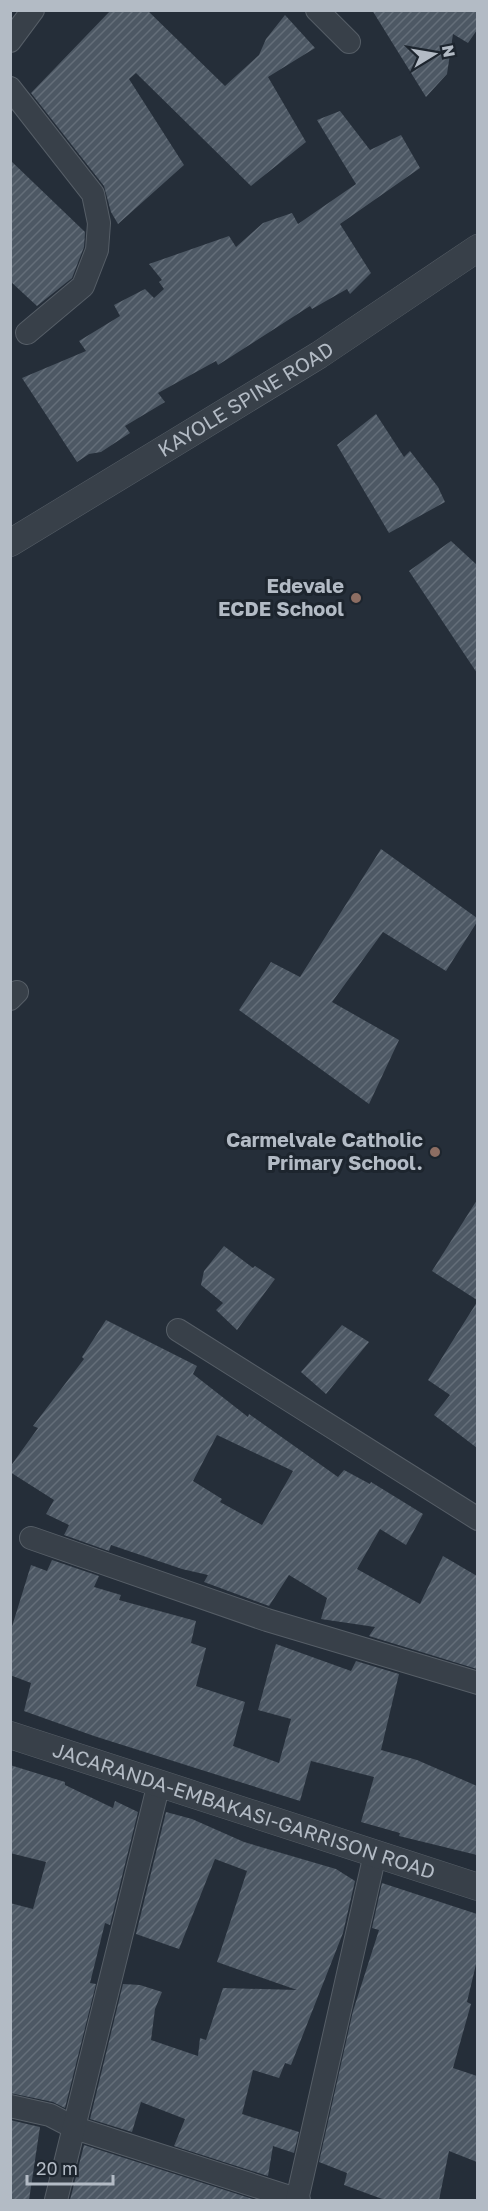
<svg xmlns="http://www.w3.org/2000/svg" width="488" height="2211" font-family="'Golos Text',sans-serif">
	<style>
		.building { fill: url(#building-hatch); fill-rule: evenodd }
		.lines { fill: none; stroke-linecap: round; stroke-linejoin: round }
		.minor-casing { stroke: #565e67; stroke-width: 24 }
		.tertiary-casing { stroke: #565e67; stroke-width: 28 }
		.minor { stroke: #384049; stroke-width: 22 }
		.tertiary { stroke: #384049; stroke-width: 27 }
		.education-dot { fill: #8d6e63; stroke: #1d252e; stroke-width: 2 }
		.labels { text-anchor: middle; stroke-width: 6; stroke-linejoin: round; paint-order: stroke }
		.street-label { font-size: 20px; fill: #b3bbc5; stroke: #1d252e }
		.poi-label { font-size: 20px; font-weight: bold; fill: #b3bbc5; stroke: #1d252e; text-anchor: end }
	</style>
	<defs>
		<pattern id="building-hatch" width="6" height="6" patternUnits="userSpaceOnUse" patternTransform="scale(1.5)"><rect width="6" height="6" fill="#4d5864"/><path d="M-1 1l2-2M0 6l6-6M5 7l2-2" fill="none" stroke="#646e79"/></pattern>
	</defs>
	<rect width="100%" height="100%" fill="#252e39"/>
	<!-- building -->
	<g class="building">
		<polygon points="111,10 147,10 225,86 259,55 266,39 285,15 315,48 268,77 306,142 251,186 136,73 129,79 184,165 118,224 111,212 104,186 31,93"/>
		<polygon points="372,10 477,10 477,30 468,43 453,34 447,74 426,97"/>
		<polygon points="340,111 370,150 401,135 420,168 340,224 371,273 350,294 347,289 312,309 310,306 218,365 216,361 158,393 165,402 125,426 130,433 101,452 89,454 77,462 22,378 86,351 79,341 120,316 114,305 145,289 154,298 164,289 159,282 162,280 149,264 229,236 236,247 263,223 292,213 298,224 356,184 317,120"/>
		<polygon points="10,160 85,232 84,247 72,278 37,306 10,281"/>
		<polygon points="376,414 404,457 410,451 438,487 445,502 389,533 337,445"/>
		<polygon points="451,541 477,565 477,673 409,571"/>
		<polygon points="381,849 477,918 477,922 446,971 383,932 332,1002 399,1040 369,1104 239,1010 271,962 300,977"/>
		<polygon points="477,1200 477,1300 432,1271"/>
		<polygon points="224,1246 253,1268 255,1266 275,1279 237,1330 216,1310 223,1303 201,1285 204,1271"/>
		<polygon points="477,1302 477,1448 434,1415 450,1395 428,1380"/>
		<path d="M 106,1320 L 197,1366 L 193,1374 L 248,1417 L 249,1414 L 338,1477 L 344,1470 L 370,1484 L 371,1482 L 423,1514 L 406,1545 L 380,1529 L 357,1569 L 420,1604 L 443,1556 L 477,1576 L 477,1669 L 369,1636 L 375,1627 L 321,1619 L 327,1598 L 289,1575 L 269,1606 L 204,1582 L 208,1575 L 182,1569 L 111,1545 L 109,1551 L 64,1535 L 69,1525 L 46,1514 L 54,1500 L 10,1472 L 10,1467 L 38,1428 L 33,1426 L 84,1359 L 82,1357 ZM 217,1435 L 293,1471 L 262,1525 L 220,1502 L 222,1499 L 193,1481 Z"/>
		<polygon points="342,1325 369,1342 326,1394 301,1372"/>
		<polygon points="52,1560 99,1576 94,1587 121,1595 119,1600 196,1621 191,1643 206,1648 196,1686 245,1702 233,1746 279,1763 291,1719 258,1710 276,1644 351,1671 356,1661 399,1674 381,1750 417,1760 477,1786 477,1855 399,1836 400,1833 361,1822 374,1777 311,1761 300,1801 94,1736 24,1711 31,1683 10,1675 10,1633 31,1565 47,1571"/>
		<polygon points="10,1765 65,1782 65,1785 113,1808 115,1801 138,1812 110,1925 105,1923 90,1983 96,1984 65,2108 53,2102 10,2093 10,1903 33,1909 46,1862 10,1853"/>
		<polygon points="166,1812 192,1819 244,1842 336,1869 355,1881 343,1933 291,2065 285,2063 279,2078 253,2070 242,2114 299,2132 294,2153 273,2146 268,2176 174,2146 185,2119 141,2102 132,2132 90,2119 123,1984 140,1985 162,1992 155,2009 151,2040 198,2056 200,2038 206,2040 223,1988 297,1990 217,1962 247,1871 215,1859 179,1949 136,1934"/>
		<polygon points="382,1883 477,1914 477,1960 467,2002 471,2004 453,2068 477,2076 477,2162 449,2151 439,2200 385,2200 344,2185 347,2173 319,2162 353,2011 379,1930 372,1928"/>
		<polygon points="10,2120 40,2127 29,2200 10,2200"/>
		<polygon points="84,2145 256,2200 70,2200"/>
	</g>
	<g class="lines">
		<!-- minor casing -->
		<g class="minor-casing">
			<g id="minor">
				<polyline points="317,10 349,42"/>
				<polyline points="10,41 33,10"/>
				<polyline points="10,88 93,194 99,223 97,250 83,286 27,333"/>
				<polyline points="10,999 17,992"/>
				<polyline points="178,1330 478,1519"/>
				<polyline points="31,1538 267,1620 478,1683"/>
				<polyline points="10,2106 50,2115 75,2128 299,2200"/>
				<polyline points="56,2200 159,1783"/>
				<polyline points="297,2200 375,1854"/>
			</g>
		</g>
		<!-- tertiary casing -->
		<g class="tertiary-casing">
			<g id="tertiary">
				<path id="s1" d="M 10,543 L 319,355 L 478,248"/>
				<path id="s2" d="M 10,1735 L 478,1887"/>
			</g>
		</g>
		<!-- minor -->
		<use href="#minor" class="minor"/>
		<!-- tertiary -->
		<use href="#tertiary" class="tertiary"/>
	</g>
	<!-- markers -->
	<g class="education-dot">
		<circle cx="356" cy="598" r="6"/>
		<circle cx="435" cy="1152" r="6"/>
	</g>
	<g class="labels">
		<!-- street labels -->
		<g class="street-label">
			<text dy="7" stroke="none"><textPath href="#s1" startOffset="276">KAYOLE SPINE ROAD</textPath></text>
			<text dy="7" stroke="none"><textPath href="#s2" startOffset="246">JACARANDA-EMBAKASI-GARRISON ROAD</textPath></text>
		</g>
		<!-- poi labels -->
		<g class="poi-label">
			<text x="344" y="593">Edevale<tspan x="344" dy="23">ECDE School</tspan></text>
			<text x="423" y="1147">Carmelvale Catholic<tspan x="423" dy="23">Primary School.</tspan></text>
		</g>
	</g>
	<!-- border -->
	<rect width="488" height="2211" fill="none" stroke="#b3bbc5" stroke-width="24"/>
	<!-- north arrow -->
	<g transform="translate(434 54) rotate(79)" stroke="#1d252e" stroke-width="4.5" paint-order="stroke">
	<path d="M0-4.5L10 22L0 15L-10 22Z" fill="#b3bbc5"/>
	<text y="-9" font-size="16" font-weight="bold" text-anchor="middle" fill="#b3bbc5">N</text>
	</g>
	<!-- scale -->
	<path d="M27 2175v9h86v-9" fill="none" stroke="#b3bbc5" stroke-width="3"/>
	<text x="36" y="2175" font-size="18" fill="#b3bbc5" stroke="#1d252e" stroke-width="4.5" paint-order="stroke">20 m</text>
</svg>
